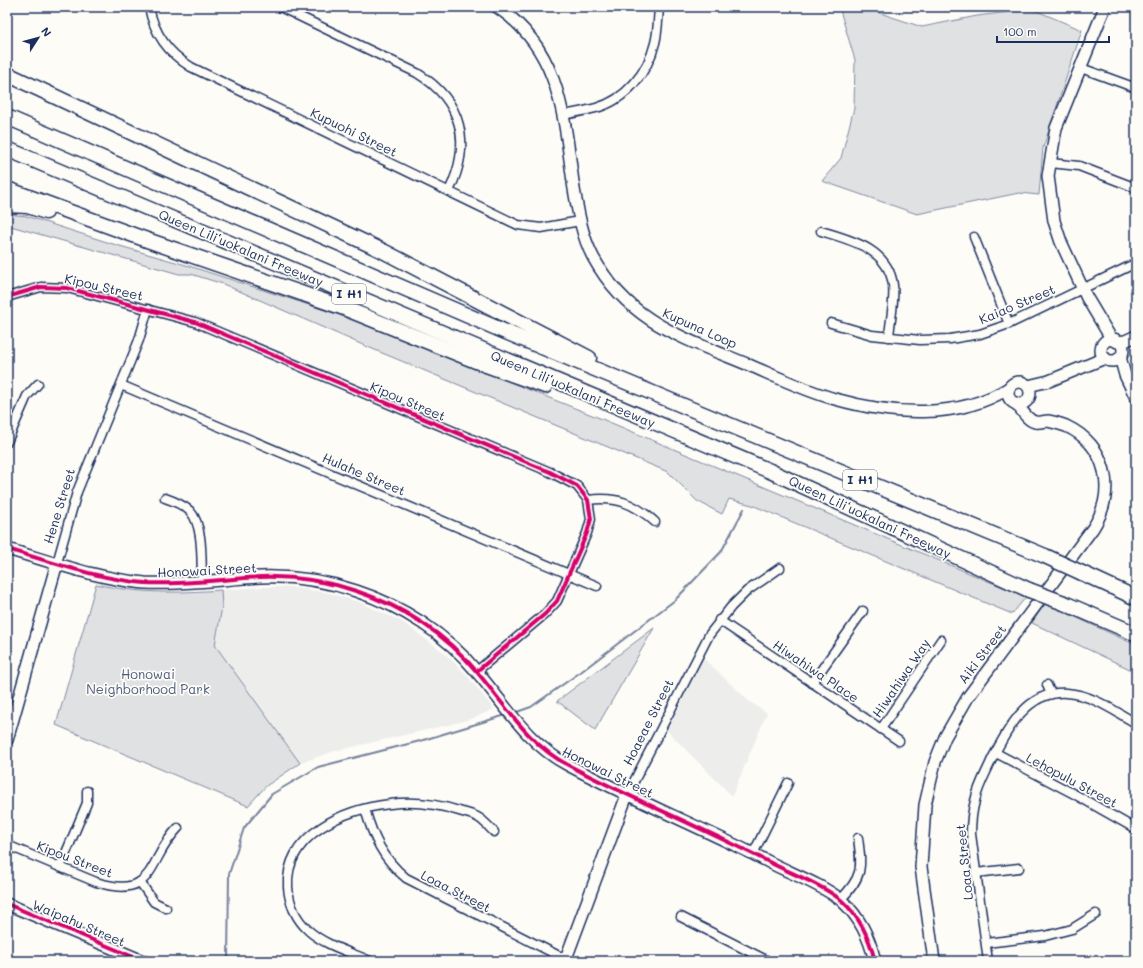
<svg xmlns="http://www.w3.org/2000/svg" width="1143" height="968" font-family="Mali,sans-serif">
	<style>
		.built { fill: #edeeec }
		.green { fill: #e0e1e3; stroke: #7e88a0 }
		.lines { fill: none; stroke-linecap: round; stroke-linejoin: round }
		.stream { stroke: #76819c; stroke-width: 2 }
		.street-casing { stroke: #1b2f5e; stroke-width: 11 }
		.secondary-casing { stroke: #1b2f5e; stroke-width: 14 }
		.highway-casing { stroke: #1b2f5e; stroke-width: 17 }
		.street { stroke: #fdfcf7; stroke-width: 8 }
		.secondary { stroke: #fdfcf7; stroke-width: 11 }
		.highway { stroke: #fdfcf7; stroke-width: 14 }
		.highway-bridge-casing { stroke: #1b2f5e; stroke-width: 17; stroke-linecap: butt }
		.highway-bridge { stroke: #fdfcf7; stroke-width: 14 }
		.cycleway-casing { stroke: #fdfcf7; stroke-width: 6 }
		.cycleway { stroke: #d6006c; stroke-width: 4 }
		.labels { text-anchor: middle; stroke-width: 3.5; stroke-linejoin: round; paint-order: stroke }
		.shield { fill: #fdfcf7; stroke: #5f6c8c; stroke-width: 1 }
		.shield-label { font-size: 12px; font-weight: bold; fill: #1b2f5e }
		.street-label { font-size: 13px; fill: #1b2f5e; stroke: #fdfcf7 }
		.park-label { font-size: 13px; fill: #4c5c7f; stroke: #fdfcf7 }
	</style>
	<rect width="100%" height="100%" fill="#fdfcf7"/>
	<filter id="ink" filterUnits="userSpaceOnUse"><feTurbulence type="fractalNoise" baseFrequency=".025" numOctaves="2"/><feDisplacementMap in="SourceGraphic" scale="8" xChannelSelector="R" yChannelSelector="G"/><feConvolveMatrix kernelMatrix="1 2 1 2 8 2 1 2 1" color-interpolation-filters="sRGB"/></filter>
	<g filter="url(#ink)">
		<!-- built -->
		<g class="built">
			<polygon points="261,587 290,587 329,593 359,602 401,621 442,651 465,673 494,709 474,718 448,725 335,751 300,763 215,645 222,607 221,590"/>
			<polygon points="703,658 750,702 767,713 732,796 667,731"/>
		</g>
		<!-- green -->
		<g class="green">
			<polygon points="839,7 867,7 871,10 922,27 977,16 1032,9 1082,30 1043,148 1039,195 1019,193 917,214 822,181 841,158 854,108 855,60"/>
			<polygon points="7,214 26,216 113,244 186,265 352,319 602,419 1026,597 1012,614 752,505 729,499 722,514 697,501 668,472 363,345 223,284 191,274 179,274 7,225"/>
			<path d="M 96,584 C 138,594 179,593 221,590 L 222,607 L 215,645 L 300,763 L 266,786 L 248,806 L 56,725 Z"/>
			<polygon points="1045,603 1136,645 1136,672 1032,623"/>
			<polygon points="654,628 595,730 557,701"/>
		</g>
		<g class="lines">
			<!-- stream -->
			<g class="stream">
				<polyline points="514,713 531,707 582,671 675,600 721,552 744,509"/>
				<polyline points="228,961 229,874 244,828 272,794 318,767 420,741 506,715"/>
			</g>
			<!-- street casing -->
			<g class="street-casing">
				<g id="street">
					<path d="M 149,7 C 154,34 168,53 191,67 L 518,225 L 541,228 L 580,221"/>
					<path d="M 280,7 L 417,73 C 463,101 472,144 449,191"/>
					<polyline points="1081,68 1136,88"/>
					<path d="M 563,115 C 574,113 585,111 596,108 C 626,100 648,72 655,43 C 658,32 658,19 659,7"/>
					<polyline points="1050,163 1079,166 1136,188"/>
					<path d="M 821,231 C 850,240 888,248 893,285 C 895,301 890,321 889,337"/>
					<polyline points="974,237 1009,324"/>
					<polyline points="7,297 41,287 67,288 195,322 550,472 577,486 588,500 591,519 587,533 557,601 545,614 477,671"/>
					<polyline points="831,323 872,335 920,340 950,339 980,334 1009,324 1136,263"/>
					<polyline points="121,385 597,586"/>
					<polyline points="7,442 27,396 38,384"/>
					<path d="M 165,498 C 174,501 183,505 190,511 C 204,526 201,562 202,581"/>
					<path d="M 588,500 C 616,496 634,503 655,522"/>
					<polyline points="57,563 77,492 139,340 148,309"/>
					<polyline points="719,620 899,741"/>
					<polyline points="812,683 863,611"/>
					<polyline points="1047,685 1051,694"/>
					<polyline points="881,729 941,640"/>
					<polyline points="996,753 1076,795 1136,829"/>
					<polyline points="627,795 709,635 731,607 747,591 780,568"/>
					<path d="M 365,809 C 373,837 383,859 406,878 L 569,961"/>
					<path d="M 7,845 L 96,882 C 157,901 147,859 178,828"/>
					<polyline points="753,854 788,783"/>
					<polyline points="60,867 87,803 87,791"/>
					<polyline points="976,873 1019,868"/>
					<polyline points="140,882 154,902 166,908"/>
					<path d="M 840,900 C 863,877 862,868 858,838"/>
					<polyline points="681,917 768,961"/>
					<polyline points="986,943 1045,936 1072,929 1096,914"/>
					<path d="M 370,961 C 350,952 324,945 308,930 C 296,919 289,903 288,887 C 285,834 345,809 390,804 C 412,801 437,804 459,811 C 465,813 473,814 479,818 C 484,821 489,827 494,832"/>
					<path d="M 988,961 L 971,834 C 971,823 972,812 975,801 C 978,786 986,773 992,759 C 1007,730 1027,690 1067,693 C 1093,695 1114,711 1136,723"/>
				</g>
			</g>
			<!-- secondary casing -->
			<g class="secondary-casing">
				<g id="secondary">
					<path d="M 497,7 C 562,50 564,120 574,189 C 578,212 582,236 593,257 C 629,323 684,338 749,365 C 777,377 806,391 835,399 C 892,415 958,420 1009,388"/>
					<polyline points="1105,7 1056,128 1048,176 1054,221 1061,242 1087,298 1112,340"/>
					<circle cx="1112" cy="350" r="11"/>
					<polyline points="1117,342 1125,341 1136,336"/>
					<polyline points="1120,357 1125,375 1136,398"/>
					<circle cx="1019" cy="393" r="11"/>
					<polyline points="1028,386 1049,381 1105,358"/>
					<path d="M 7,549 C 52,562 98,579 145,583 C 184,585 222,579 261,577 C 293,576 326,581 356,591 C 402,606 446,634 477,672 C 506,706 528,744 568,765 C 634,800 703,828 769,862 C 792,874 821,884 841,900 C 860,917 869,937 875,961"/>
					<polyline points="7,740 57,563"/>
					<polyline points="7,904 143,961"/>
					<polyline points="565,961 627,795"/>
					<path d="M 934,961 L 921,867 L 925,805 L 935,762 L 945,737 L 968,697 L 1093,528 C 1117,491 1107,445 1066,426 C 1060,424 1054,422 1048,421 C 1044,421 1040,423 1035,422 C 1027,420 1021,409 1016,403"/>
				</g>
			</g>
			<!-- highway casing -->
			<g class="highway-casing">
				<g id="highway">
					<polyline points="7,74 383,251 589,358"/>
					<polyline points="7,117 501,330 1045,556"/>
					<polyline points="7,149 770,471 1029,590"/>
					<polyline points="7,189 147,240 344,308 486,365 545,386"/>
					<polyline points="7,205 28,206 46,212"/>
					<polyline points="1082,573 1136,598"/>
					<polyline points="1064,603 1136,634"/>
				</g>
			</g>
			<!-- street -->
			<use href="#street" class="street"/>
			<!-- secondary -->
			<use href="#secondary" class="secondary"/>
			<!-- highway -->
			<use href="#highway" class="highway"/>
			<!-- highway-bridge casing -->
			<g class="highway-bridge-casing">
				<g id="highway-bridge">
					<polyline points="1045,556 1082,573"/>
					<polyline points="1029,590 1064,603"/>
				</g>
			</g>
			<!-- highway-bridge -->
			<use href="#highway-bridge" class="highway-bridge"/>
			<!-- cycleway casing -->
			<g class="cycleway-casing">
				<g id="cycleway">
					<polyline points="7,297 41,287 67,288 195,322 550,472 577,486 588,500 591,519 587,533 557,601 545,614 477,671"/>
					<path d="M 7,549 C 52,562 98,579 145,583 C 184,585 222,579 261,577 C 293,576 326,581 356,591 C 402,606 446,634 477,672 C 506,706 528,744 568,765 C 634,800 703,828 769,862 C 792,874 821,884 841,900 C 860,917 869,937 875,961"/>
					<polyline points="7,904 143,961"/>
				</g>
			</g>
			<!-- cycleway -->
			<use href="#cycleway" class="cycleway"/>
		</g>
	</g>
	<g class="labels">
		<!-- shield labels -->
		<g class="shield">
			<rect x="332" y="284" width="34" height="20" rx="3"/>
			<rect x="843" y="470" width="34" height="20" rx="3"/>
		</g>
		<g class="shield-label">
			<text x="349" y="298">I H1</text>
			<text x="860" y="484">I H1</text>
		</g>
		<!-- street labels -->
		<g class="street-label">
			<text transform="translate(354 132) rotate(26)" y="5">Kupuohi Street</text>
			<text transform="translate(241 248) rotate(23)" y="5">Queen Liliʻuokalani Freeway</text>
			<text transform="translate(104 287) rotate(13)" y="5">Kipou Street</text>
			<text transform="translate(1017 304) rotate(-23)" y="5">Kaiao Street</text>
			<text transform="translate(700 328) rotate(24)" y="5">Kupuna Loop</text>
			<text transform="translate(573 389) rotate(23)" y="5">Queen Liliʻuokalani Freeway</text>
			<text transform="translate(408 401) rotate(23)" y="5">Kipou Street</text>
			<text transform="translate(364 474) rotate(23)" y="5">Hulahe Street</text>
			<text transform="translate(59 506) rotate(-73)" y="5">Hene Street</text>
			<text transform="translate(870 517) rotate(25)" y="5">Queen Liliʻuokalani Freeway</text>
			<text transform="translate(207 570) rotate(-3)" y="5">Honowai Street</text>
			<text transform="translate(982 654) rotate(-53)" y="5">Aiki Street</text>
			<text transform="translate(816 671) rotate(34)" y="5">Hiwahiwa Place</text>
			<text transform="translate(901 678) rotate(-56)" y="5">Hiwahiwa Way</text>
			<text transform="translate(648 722) rotate(-63)" y="5">Hoaeae Street</text>
			<text transform="translate(608 772) rotate(26)" y="5">Honowai Street</text>
			<text transform="translate(1072 780) rotate(28)" y="5">Lehopulu Street</text>
			<text transform="translate(75 859) rotate(21)" y="5">Kipou Street</text>
			<text transform="translate(964 862) rotate(-96)" y="5">Loaa Street</text>
			<text transform="translate(456 891) rotate(27)" y="5">Loaa Street</text>
			<text transform="translate(79 923) rotate(23)" y="5">Waipahu Street</text>
		</g>
		<!-- park labels -->
		<g class="park-label">
			<text x="148" y="679">Honowai<tspan x="148" dy="15">Neighborhood Park</tspan></text>
		</g>
	</g>
	<!-- margin -->
	<rect width="1143" height="968" fill="none" stroke="#fdfcf7" stroke-width="24"/>
	<rect x="12" y="12" width="1119" height="944" fill="none" stroke="#1b2f5e" stroke-width="1.5" filter="url(#ink)"/>
	<!-- north arrow -->
	<g transform="translate(38 38) rotate(54)" stroke="#fdfcf7" stroke-width="3" paint-order="stroke">
	<path d="M0-3L7 15L0 10L-7 15Z" fill="#1b2f5e"/>
	<text y="-6" font-size="11" font-weight="bold" text-anchor="middle" fill="#1b2f5e">N</text>
	</g>
	<!-- scale -->
	<path d="M997 36v6h112v-6" fill="none" stroke="#1b2f5e" stroke-width="2"/>
	<text x="1003" y="36" font-size="12" fill="#1b2f5e" stroke="#fdfcf7" stroke-width="3" paint-order="stroke">100 m</text>
</svg>
